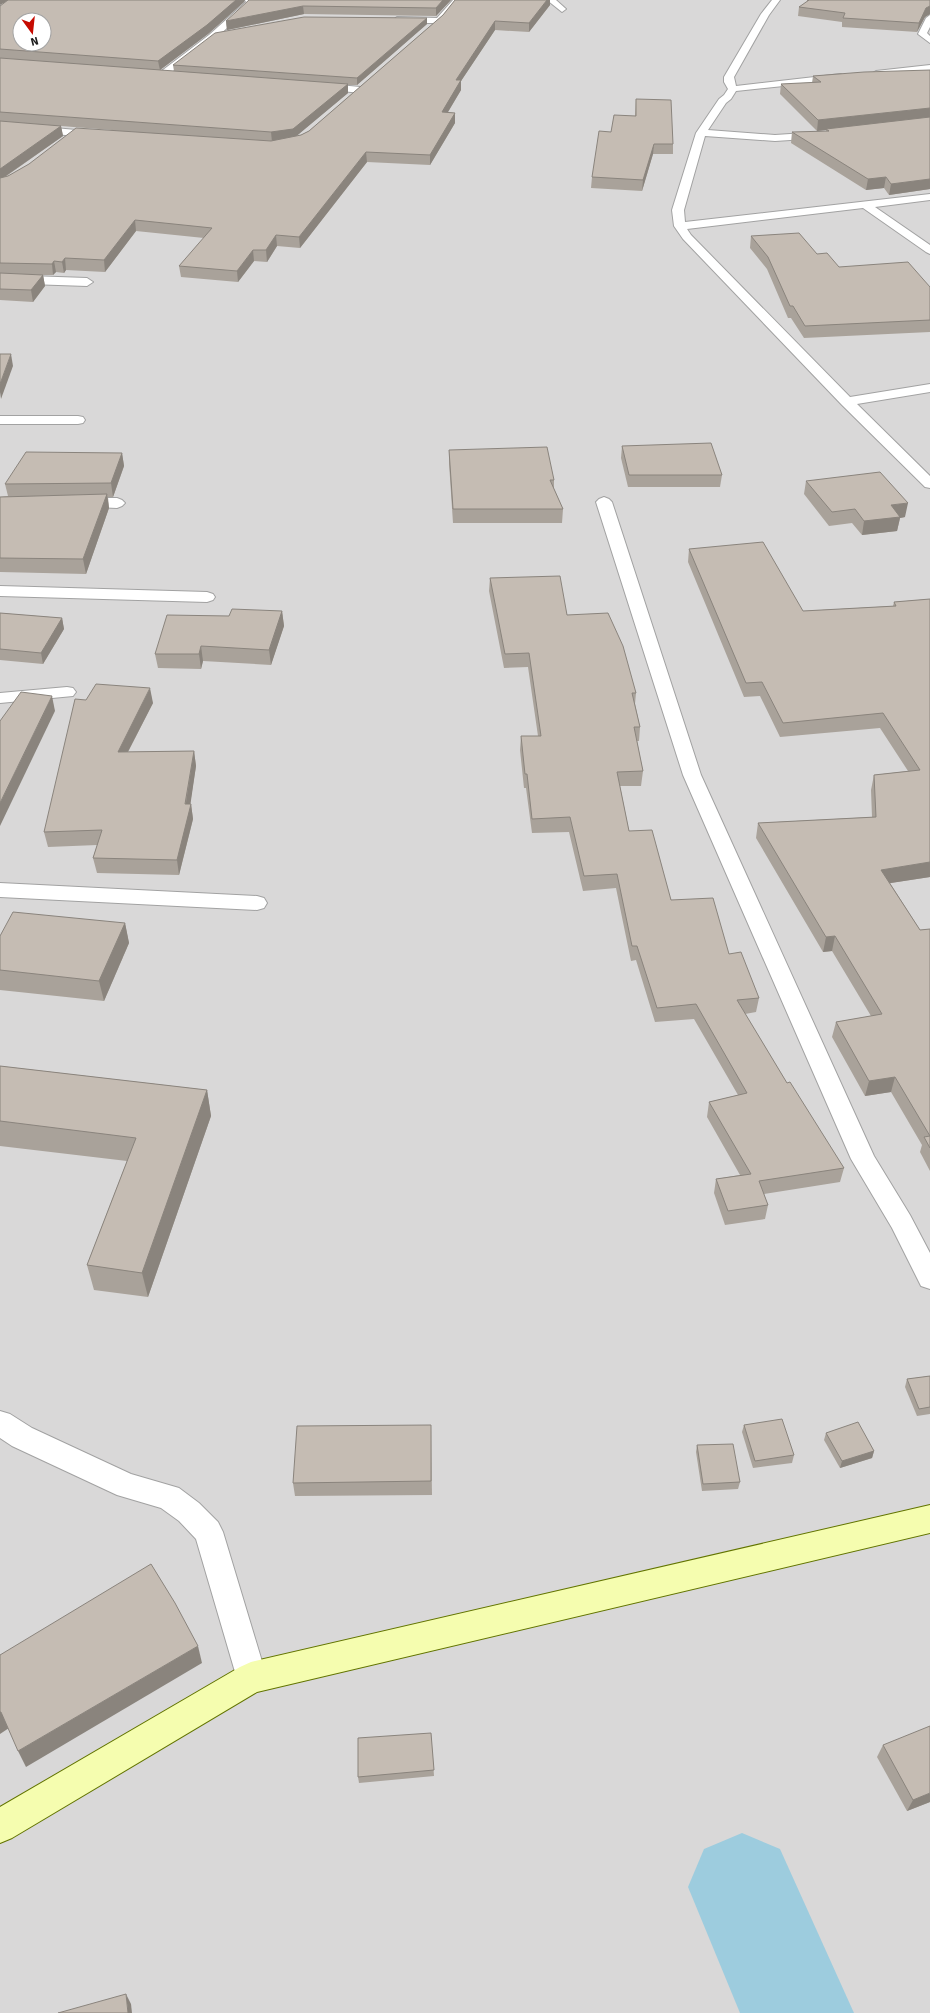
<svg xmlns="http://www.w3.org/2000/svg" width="930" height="2013" font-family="Signika,sans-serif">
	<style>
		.residential { fill: #d9d8d8; fill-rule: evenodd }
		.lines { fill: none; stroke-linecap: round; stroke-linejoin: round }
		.river { fill: #9dccde; fill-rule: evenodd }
		.street-casing { stroke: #a2a2a2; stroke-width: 2 }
		.secondary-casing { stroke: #627400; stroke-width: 2 }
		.street { fill: #fff; fill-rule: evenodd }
		.secondary { fill: #f5fdaf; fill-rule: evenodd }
		.wall { fill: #a9a29a; fill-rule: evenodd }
		.shaded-wall { fill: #8a847d }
		.building { fill: #c5bcb3; stroke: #8a847d; fill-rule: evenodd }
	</style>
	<rect width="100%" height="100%" fill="#eeeae0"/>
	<!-- residential -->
	<path class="residential" d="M 0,0 L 930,0 L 930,2013 L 0,2013 ZM 20,20 L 44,20 L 44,44 L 20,44 Z"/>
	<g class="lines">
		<!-- river -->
		<polygon class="river" points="742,1833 780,1849 854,2013 740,2013 688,1887 704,1849"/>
		<!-- street casing -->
		<g class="street-casing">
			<g id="street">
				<polygon points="245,0 253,0 254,3 215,39 165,77 159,77 159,73 209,35 246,2"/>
				<polygon points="453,0 462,0 442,23 397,23 393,20 397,17 437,18"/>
				<polygon points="547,0 556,0 566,9 562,12"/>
				<polygon points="772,0 780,0 769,15 734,77 736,86 841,74 846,77 841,80 736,91 731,99 726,103 708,130 775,135 821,132 826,135 821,138 775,141 705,136 684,210 685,222 930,194 930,200 875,207 930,245 930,254 926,252 863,208 687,229 691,235 850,397 930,384 930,392 857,404 930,476 930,488 925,487 842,405 683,239 674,226 672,210 696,133 719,99 724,95 728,89 724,82 724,77 761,14"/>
				<polygon points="930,15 930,27 927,33 930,36 930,43 918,34 926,18"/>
				<polygon points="930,65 930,71 876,77 871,74 876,71"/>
				<polygon points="318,83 360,87 365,90 360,93 315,88 315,84"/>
				<polygon points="0,123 98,132 103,135 98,138 0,129"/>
				<polygon points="0,275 87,278 93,282 87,286 0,283"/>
				<polygon points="0,416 78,416 83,417 85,420 83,423 78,424 0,424"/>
				<polygon points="604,497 609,499 612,502 701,775 874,1156 910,1215 930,1253 930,1289 921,1286 892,1228 851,1159 683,775 596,502 599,499"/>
				<polygon points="79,498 117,498 122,500 125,503 122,506 117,508 74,506 71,503 74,500"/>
				<polygon points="0,586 207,592 213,594 215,597 213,600 207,602 0,596"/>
				<polygon points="67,687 73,688 76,692 73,696 0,703 0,693"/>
				<polygon points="0,883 257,896 264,898 267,903 264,908 257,910 0,897"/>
				<polygon points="0,1411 10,1414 32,1428 131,1474 179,1488 199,1503 218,1522 223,1532 267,1678 262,1689 251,1694 240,1689 196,1539 179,1521 161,1508 117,1495 12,1446 0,1438"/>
			</g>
		</g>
		<!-- secondary casing -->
		<g class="secondary-casing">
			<polygon id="secondary" points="930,1505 930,1533 257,1692 12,1838 0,1843 0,1807 240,1667 251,1662"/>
		</g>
		<!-- street -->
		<use href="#street" class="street"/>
		<!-- secondary -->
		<use href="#secondary" class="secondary"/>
	</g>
	<!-- wall -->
	<g class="wall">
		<polygon points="249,0 451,0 436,16 304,14 227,30 226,21"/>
		<path d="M 455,0 L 550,0 L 550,5 L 529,32 L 495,30 L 461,81 L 461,90 L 448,112 L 455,113 L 455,123 L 430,165 L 367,162 L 300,248 L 277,246 L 267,262 L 254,261 L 238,282 L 181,277 L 179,266 L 204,238 L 136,231 L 105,272 L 66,270 L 64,273 L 56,272 L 53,275 L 43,275 L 45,286 L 33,302 L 0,300 L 0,6 L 244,2 L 208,34 L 160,70 L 174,71 L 173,65 L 427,18 L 427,24 L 357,85 L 348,85 L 348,93 L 296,136 L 301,135 L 309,131 L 443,15 ZM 61,126 L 112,130 L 5,177 L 63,136 Z"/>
		<polygon points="807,0 930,0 930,14 925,17 917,32 842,27 842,22 798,16 799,7 807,2"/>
		<polygon points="930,70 930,189 889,195 884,188 866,190 791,143 792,132 826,132 826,130 817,131 780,94 781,84 812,83 813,76"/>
		<polygon points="636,99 673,144 673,154 653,154 642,191 591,188 592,177 611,132 635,116"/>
		<polygon points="751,236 817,254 839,267 930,287 930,332 804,338 791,318 788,318 767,269 750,248"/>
		<polygon points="622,446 722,475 720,487 628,487 621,458"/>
		<polygon points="449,450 554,480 554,489 563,509 562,523 453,523 449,463"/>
		<polygon points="122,453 124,466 113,497 108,497 109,508 86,574 0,572 0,497 8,496 5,484"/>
		<polygon points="806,481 905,517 900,518 897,531 862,535 852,523 829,526 804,494"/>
		<polygon points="689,549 803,611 893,606 894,602 930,599 930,877 890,883 920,930 930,929 930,1171 920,1152 922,1145 891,1092 865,1096 832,1037 836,1022 871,1016 832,951 823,952 756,838 758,823 872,817 871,790 874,775 908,771 880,728 780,737 760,696 744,697 688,562"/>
		<polygon points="490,578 567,615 636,693 635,704 640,727 639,741 637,741 643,771 641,786 620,786 629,831 671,900 729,954 759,998 756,1012 745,1014 787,1083 844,1168 840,1182 764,1194 768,1205 765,1219 725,1225 714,1193 716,1179 740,1175 707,1117 709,1102 738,1095 694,1019 655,1022 636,960 631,961 616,888 583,891 569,832 532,833 526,788 524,788 520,750 521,736 538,736 528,667 504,668 489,591"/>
		<polygon points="282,611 284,626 271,665 203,661 201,669 158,668 155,654 229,616"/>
		<polygon points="0,613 62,618 64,629 43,664 0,660"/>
		<polygon points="86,700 153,703 128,752 194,751 196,766 190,804 191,804 193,819 179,875 97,873 93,858 97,845 48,847 44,832"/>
		<polygon points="125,923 129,943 104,1001 0,990 0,936"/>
		<polygon points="0,1066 207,1090 211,1116 148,1297 94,1290 87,1265 127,1161 0,1146"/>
		<polygon points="930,1376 930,1414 917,1416 905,1387 907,1379"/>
		<polygon points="431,1425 432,1495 295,1496 293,1483"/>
		<polygon points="744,1425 794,1455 792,1463 753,1468 742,1432"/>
		<polygon points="826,1433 874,1451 872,1458 840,1468 824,1440"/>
		<polygon points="697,1445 740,1482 738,1489 702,1491 696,1452"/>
		<polygon points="431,1733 434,1776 359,1783 358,1777"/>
		<polygon points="883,1745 930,1802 907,1811 877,1757"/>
	</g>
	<!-- shaded-wall -->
	<g class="shaded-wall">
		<polygon points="0,0 9,0 0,5"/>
		<polygon points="236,0 245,0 244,2 208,34 160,70 158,61"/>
		<polygon points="443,0 451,0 436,16 436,8"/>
		<polygon points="547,0 550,0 550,5 529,32 529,23"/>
		<polygon points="303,6 304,14 227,30 226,21"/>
		<polygon points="930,6 930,14 925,17 917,32 919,23 926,8"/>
		<polygon points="427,18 427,24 357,85 357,78"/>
		<polygon points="495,21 495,30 461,81 461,90 442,122 442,112 456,80"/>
		<polygon points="348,84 348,93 293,139 272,142 271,132"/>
		<polygon points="930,108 930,119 826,129 826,130 817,131 818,120"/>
		<polygon points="455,113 455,123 430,165 430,155"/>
		<polygon points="61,126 63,136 0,180 0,169"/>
		<polygon points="654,144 653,154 642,191 643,180"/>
		<polygon points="366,152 367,162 300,248 299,237"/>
		<polygon points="886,177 884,188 866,190 868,179"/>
		<polygon points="930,179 930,189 889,195 891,184"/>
		<polygon points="135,220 136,231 105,272 104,260"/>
		<polygon points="276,235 277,246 267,262 266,250"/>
		<polygon points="253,250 254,261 238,282 237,271"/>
		<polygon points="65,258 66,270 64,273 62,262"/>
		<polygon points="54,261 56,272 53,275 52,264"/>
		<polygon points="43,275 45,286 33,302 31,290"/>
		<polygon points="11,354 13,366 1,399 0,392 0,384"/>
		<polygon points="122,453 124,466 113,497 111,483"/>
		<polygon points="107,494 109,508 86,574 83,559"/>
		<polygon points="908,503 905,517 900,518 897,531 862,535 864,521 891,505"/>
		<polygon points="282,611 284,626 271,665 269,650"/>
		<polygon points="62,618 64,629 43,664 41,653"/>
		<polygon points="201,646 203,661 201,669 199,654"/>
		<polygon points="150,688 153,703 120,767 118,752"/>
		<polygon points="52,696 55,711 0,826 0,803"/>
		<polygon points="194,751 196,766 189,814 191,804 193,819 179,875 177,860"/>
		<polygon points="930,862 930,877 878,885 881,870"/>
		<polygon points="125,923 129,943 104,1001 99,981"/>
		<polygon points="835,936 832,951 823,952 826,937"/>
		<polygon points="895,1077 891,1092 865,1096 869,1081"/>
		<polygon points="207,1090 211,1116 148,1297 142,1273"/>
		<polygon points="874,1451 872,1458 840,1468 842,1461"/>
		<polygon points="198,1646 202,1663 26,1767 18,1751"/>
		<polygon points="0,1712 1,1712 9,1728 0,1734"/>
		<polygon points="930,1793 930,1802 907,1811 913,1800"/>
		<polygon points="126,1994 131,2004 132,2013 128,2013"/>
	</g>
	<!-- building -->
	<g class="building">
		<path d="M 8,0 L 236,0 L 207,25 L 158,61 L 0,49 L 0,6 ZM 20,20 L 44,20 L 44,44 L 20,44 Z"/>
		<polygon points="249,0 443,0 436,8 303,6 226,21"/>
		<polygon points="455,0 547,0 529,23 495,21 456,80 461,80 442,112 455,113 430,155 366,152 299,237 276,235 266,250 253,250 237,271 179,266 212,228 135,220 104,260 65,258 62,262 54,261 52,264 0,263 0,178 8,176 29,164 76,128 271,141 301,135 309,131 443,15"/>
		<polygon points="807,0 930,0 930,6 926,8 919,23 843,18 845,13 799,7 809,0"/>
		<polygon points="304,17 427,18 357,78 173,65 215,33"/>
		<polygon points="0,58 348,84 293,129 271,132 0,112"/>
		<polygon points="930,70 930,108 818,120 781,84 821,82 813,76 864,72"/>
		<polygon points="636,99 671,100 673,144 654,144 643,180 592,177 599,131 611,132 614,115 636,116"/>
		<polygon points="930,117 930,179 891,184 886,177 868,179 792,132 829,131 826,129"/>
		<polygon points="0,121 61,126 0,169"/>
		<polygon points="799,233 817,254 827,253 839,267 908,262 930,287 930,320 805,326 793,306 790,306 768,257 751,236"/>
		<polygon points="0,273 43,275 31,290 0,289"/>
		<polygon points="0,354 11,354 0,384"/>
		<polygon points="711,443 722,475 629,475 622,446"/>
		<polygon points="547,447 554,480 550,480 563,509 453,509 449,450"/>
		<polygon points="26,452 122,453 111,483 5,484"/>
		<polygon points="880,472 908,503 891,505 900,517 864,521 855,509 832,512 806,481"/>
		<polygon points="107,494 83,559 0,558 0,497"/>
		<polygon points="763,542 803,611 896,606 894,602 930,599 930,862 881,870 920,930 930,929 930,1148 924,1137 930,1136 895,1077 869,1081 836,1022 882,1014 835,936 826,937 758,823 876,817 874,775 920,770 883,713 783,723 762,682 746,683 689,549"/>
		<polygon points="560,576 567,615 608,613 623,646 636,693 632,693 640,727 634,727 643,771 617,772 629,831 652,830 671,900 713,898 729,954 741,952 759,998 737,1000 787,1083 790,1082 844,1168 759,1181 768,1205 728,1211 716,1179 751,1174 709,1102 747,1093 696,1004 657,1008 637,946 632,946 617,874 584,876 570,817 532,819 527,774 525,774 521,736 541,736 529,653 505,654 490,578"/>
		<polygon points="232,609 282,611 269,650 201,646 199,654 155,654 167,615 229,616"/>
		<polygon points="0,613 62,618 41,653 0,649"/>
		<polygon points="96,684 150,688 118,752 194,751 185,804 191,804 177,860 93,858 102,830 44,832 75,699 86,700"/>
		<polygon points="21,692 52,696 0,803 0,721"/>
		<polygon points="13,912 125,923 99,981 0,970 0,936"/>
		<polygon points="0,1066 207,1090 142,1273 87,1265 136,1138 0,1121"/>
		<polygon points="930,1376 930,1407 919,1409 907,1379"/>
		<polygon points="782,1419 794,1455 755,1461 744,1425"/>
		<polygon points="858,1422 874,1451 842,1461 826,1433"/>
		<polygon points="431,1425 431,1481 293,1483 297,1426"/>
		<polygon points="733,1444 740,1482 703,1484 697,1445"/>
		<polygon points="151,1564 175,1603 198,1646 18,1751 1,1712 0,1712 0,1655"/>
		<polygon points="930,1726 930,1793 913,1800 883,1745"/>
		<polygon points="431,1733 434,1770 358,1777 358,1738"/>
		<polygon points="126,1994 128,2013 58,2013"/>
	</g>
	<!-- north arrow -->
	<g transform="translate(32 32) rotate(165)"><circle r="19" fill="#ffffff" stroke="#a4a4a4"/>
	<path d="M0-3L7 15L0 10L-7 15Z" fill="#c60a00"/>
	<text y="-6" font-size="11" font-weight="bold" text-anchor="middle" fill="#1b1b1b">N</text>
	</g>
</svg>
